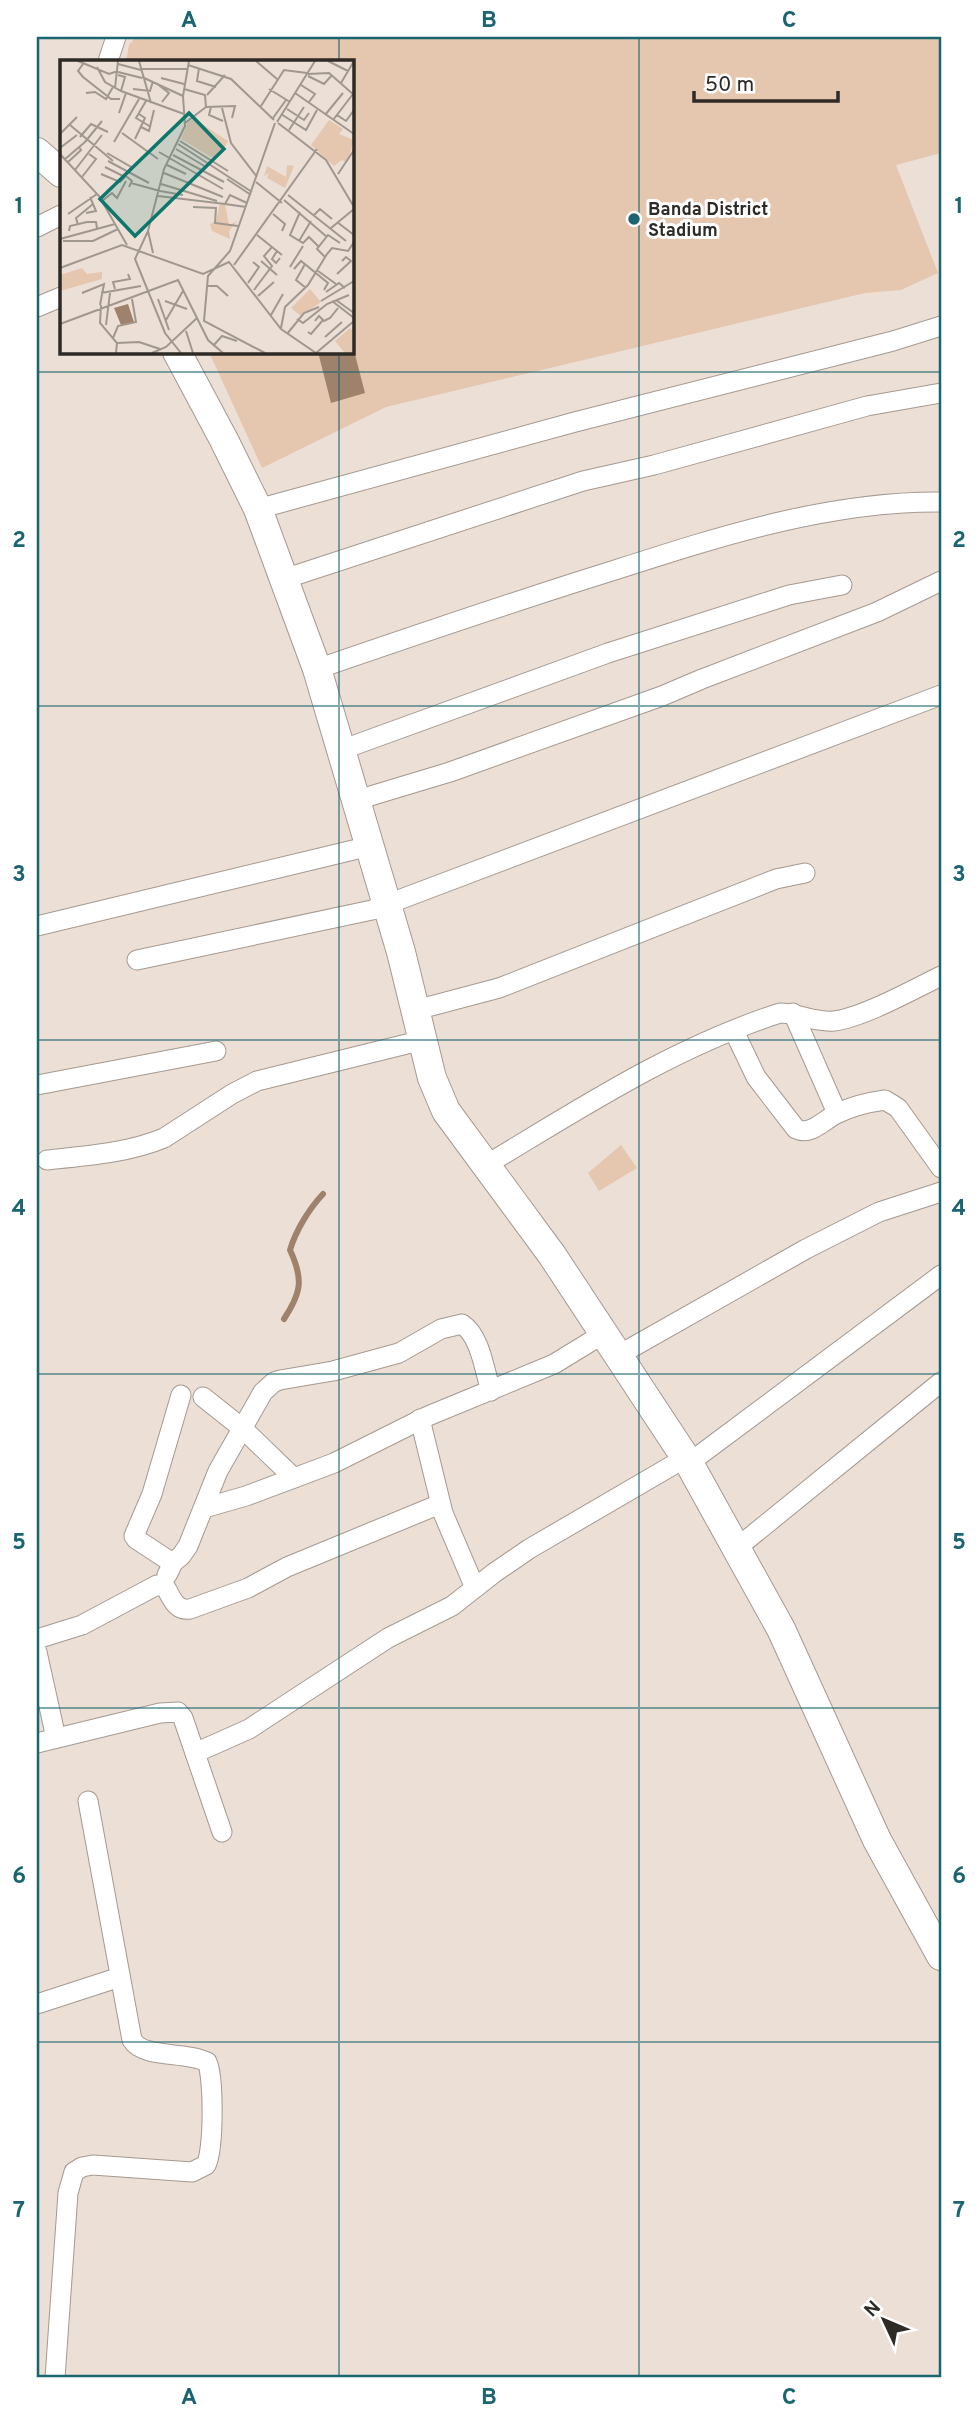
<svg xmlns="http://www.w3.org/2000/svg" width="978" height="2415" font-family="Overpass,sans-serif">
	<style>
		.green { fill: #e5c6af }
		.water { fill: #9f826b }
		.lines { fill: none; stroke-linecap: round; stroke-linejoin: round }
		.stream { stroke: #9f826b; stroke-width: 6 }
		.street-casing { stroke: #a59990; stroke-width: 21 }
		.secondary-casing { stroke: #a59990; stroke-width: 30 }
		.street { stroke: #fff; stroke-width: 19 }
		.secondary { stroke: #fff; stroke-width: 28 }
		.grid { fill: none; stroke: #1a6570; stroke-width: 2; stroke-opacity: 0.55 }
		.poi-dot { fill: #1a6570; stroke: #fff; stroke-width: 2.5 }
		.labels { text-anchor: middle; stroke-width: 6; stroke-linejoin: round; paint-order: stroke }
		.poi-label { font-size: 18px; font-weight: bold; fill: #2e2a26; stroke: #fff; text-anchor: start }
		.inset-road { fill: none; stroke: #a0978f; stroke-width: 2 }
		.view { fill: #0f766e; fill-opacity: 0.15; stroke: #0f766e; stroke-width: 3.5 }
		.inset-edge { fill: none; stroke: #2e2a26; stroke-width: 3.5 }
		.neatline { fill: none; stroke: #1a6570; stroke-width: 2.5 }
		.grid-label { font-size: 23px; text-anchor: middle; font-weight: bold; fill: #1a6570 }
	</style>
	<rect width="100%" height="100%" fill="#ecdfd5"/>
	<!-- green -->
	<g class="green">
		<polygon points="136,37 941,37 941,153 896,165 938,273 901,290 865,293 386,407 262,468 209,352 352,352 352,61 126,61 129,45"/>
		<polygon points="621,1145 637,1168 599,1191 588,1173"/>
	</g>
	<!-- water -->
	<polygon class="water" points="352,343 365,393 331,403 318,352 352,352"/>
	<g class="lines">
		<!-- stream -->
		<path class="stream" d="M 284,1319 C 301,1293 304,1280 290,1250 C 296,1230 309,1209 323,1194"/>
		<!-- street casing -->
		<g class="street-casing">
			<g id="street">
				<polyline points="108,61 116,37"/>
				<polyline points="37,227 61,215"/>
				<polyline points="37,307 61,297"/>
				<polyline points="258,509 575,422 893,341 941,326"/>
				<polyline points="284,579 583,481 654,465 867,406 941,393"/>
				<path d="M 317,669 C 416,635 515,601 615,570 C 721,536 829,501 941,502"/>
				<polyline points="341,750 608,653 789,595 842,585"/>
				<polyline points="357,800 450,772 662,696 702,679 877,612 941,581"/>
				<polyline points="37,926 370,846"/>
				<polyline points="137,960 372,910 941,695"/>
				<polyline points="416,1010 499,988 776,879 805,873"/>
				<polyline points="793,1013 837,1113"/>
				<path d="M 734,1031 L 756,1077 L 796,1129 C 811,1136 824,1120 836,1114 C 850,1107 870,1102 885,1100 L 898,1108 L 941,1168"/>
				<polyline points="37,1085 216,1051"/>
				<path d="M 47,1160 C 86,1156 128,1153 164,1138 L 232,1094 L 257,1081 L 423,1040"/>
				<path d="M 486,1165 C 581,1108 674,1047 780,1013 C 798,1013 816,1023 834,1021 C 862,1018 914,989 941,976"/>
				<polyline points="617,1356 806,1249 879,1212 941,1192"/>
				<polyline points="203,1397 242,1428 294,1478"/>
				<polyline points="420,1419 443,1513 475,1588"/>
				<polyline points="689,1463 941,1275"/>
				<polyline points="204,1508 246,1496 334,1463 428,1416 554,1364 603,1334"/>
				<polyline points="738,1547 941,1382"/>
				<path d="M 171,1564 L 181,1556 L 188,1546 L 218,1471 L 263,1392 L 274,1382 L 280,1380 L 333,1371 L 399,1353 L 441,1329 L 462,1324 C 481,1337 484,1370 491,1391"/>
				<polyline points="167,1575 171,1567 168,1560 136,1539 134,1536 152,1494 181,1395"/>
				<path d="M 37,1639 L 82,1625 L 157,1585 L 166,1588 C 172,1599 176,1611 190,1609 L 248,1588 L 287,1567 L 440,1504"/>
				<polyline points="37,1652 56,1738"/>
				<polyline points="37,1743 160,1713 178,1712 183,1718 222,1832"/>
				<polyline points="195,1753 249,1729 388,1638 452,1606 494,1573 529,1549 685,1458"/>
				<polyline points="37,2004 120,1977"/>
				<path d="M 55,2378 L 68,2193 L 74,2172 L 82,2167 L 93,2165 L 192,2172 L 206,2165 C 214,2150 214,2077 207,2062 C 185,2051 144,2059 132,2040 L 88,1801"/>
			</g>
		</g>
		<!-- secondary casing -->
		<g class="secondary-casing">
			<g id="secondary">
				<polyline points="37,152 61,173"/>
				<polyline points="177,352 224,440 258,509 317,669 401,952 432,1078 446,1111 552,1255 689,1463 781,1629 877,1840 941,1956"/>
			</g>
		</g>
		<!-- street -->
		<use href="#street" class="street"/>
		<!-- secondary -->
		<use href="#secondary" class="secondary"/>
	</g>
	<!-- grid -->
	<path class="grid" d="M 339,37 L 339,61M 639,37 L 639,2378M 339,352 L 339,2378M 37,372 L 941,372M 37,706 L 941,706M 37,1040 L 941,1040M 37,1374 L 941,1374M 37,1708 L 941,1708M 37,2042 L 941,2042"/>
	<!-- markers -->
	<circle class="poi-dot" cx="634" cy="219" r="7"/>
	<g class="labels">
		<!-- poi labels -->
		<g class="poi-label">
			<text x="648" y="215">Banda District<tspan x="648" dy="21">Stadium</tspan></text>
		</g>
	</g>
	<!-- overview -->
	<g transform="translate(60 60)">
		<rect width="294" height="294" fill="#ecdfd5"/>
		<path d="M 134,59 L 168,81 L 160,95 L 151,97 L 121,79 L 128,62 ZM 269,60 L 283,69 L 279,74 L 294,80 L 287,103 L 282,100 L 274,106 L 251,85 ZM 227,105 L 234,106 L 225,128 L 207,118 L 209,113 L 204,116 L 207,106 L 226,117 ZM 160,143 L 165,144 L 169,165 L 177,161 L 169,171 L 170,179 L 152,171 L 150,164 L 156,161 ZM 22,208 L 27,214 L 42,212 L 42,219 L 0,231 L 0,215 ZM 250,229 L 261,242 L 241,256 L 231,248 ZM 290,268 L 294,272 L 294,293 L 285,293 L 275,281 Z" fill="#e5c6af"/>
		<path d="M 68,244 L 74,262 L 61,265 L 54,248 Z" fill="#9f826b"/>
		<path class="inset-road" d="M 18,1 L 49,14 L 58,11M 79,1 L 91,43M 196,1 L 217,19M 268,1 L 288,11M 23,4 L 18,11 L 23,17 L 51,39 L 60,39M 58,4 L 81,10M 128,5 L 171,19 L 214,60M 37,7 L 45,22 L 61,31 L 124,54M 139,8 L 137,21 L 156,27M 81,9 L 127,9M 58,12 L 82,18M 248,14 L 269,13 L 294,35M 58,15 L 65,17 L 61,31M 248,16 L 264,24 L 272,15M 82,17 L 123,36M 101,18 L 124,24M 96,23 L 109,33 L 102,42M 281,23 L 294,1M 241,25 L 255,34 L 249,42M 55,28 L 58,1M 73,29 L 90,31 L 93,21M 124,29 L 145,35 L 146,47 L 175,46 L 172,58M 209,29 L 230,42M 26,33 L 35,32 L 46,39 L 53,27M 235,33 L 294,74M 147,35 L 165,15M 86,41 L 76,58 L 91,67M 201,46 L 224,10 L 247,13M 151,47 L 149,55 L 163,61M 162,48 L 171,83 L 197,117M 227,49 L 244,60 L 249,53M 59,53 L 66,33M 221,54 L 246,70 L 257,50M 265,55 L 283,33M 277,55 L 286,61 L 294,50M 213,58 L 226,40M 273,60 L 293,34M 217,62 L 255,1M 125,63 L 146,47M 218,63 L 266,100 L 294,147M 10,65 L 53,101M 81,67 L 89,71 L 94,50M 229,70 L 244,47M 62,73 L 98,99M 0,74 L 17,57M 20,77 L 31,64 L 48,72M 75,79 L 85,58 L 79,54M 120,81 L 168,111M 25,82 L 42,61M 54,82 L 79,39M 118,84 L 192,132M 0,88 L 17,75M 116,89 L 146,107M 99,92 L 163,129M 47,93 L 71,107 L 69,112M 0,94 L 39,136 L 67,185M 113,95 L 164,122M 4,100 L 25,82M 48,101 L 89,123M 7,103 L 21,90 L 19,87M 107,105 L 126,114M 45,107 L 65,117M 15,110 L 42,75M 104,113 L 163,137M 41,114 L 60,122 L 66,116 L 72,121 L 69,127M 278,114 L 294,90M 22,117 L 36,99 L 29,94M 167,119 L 191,135M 196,122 L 222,143M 71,123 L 100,131M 101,124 L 157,141M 100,131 L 123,135M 228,135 L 286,181M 98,136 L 165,144 L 170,135 L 187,143M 224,140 L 267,177M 42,141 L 52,133 L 57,138 L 66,121M 165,144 L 186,147M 133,147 L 156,148 L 155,163 L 178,166M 240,152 L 230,175 L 243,183 L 249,177 L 259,187M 26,153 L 36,151 L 30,137M 8,154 L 37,134M 213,154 L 225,164 L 222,171M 254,155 L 260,149 L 272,159M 277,162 L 294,175M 18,165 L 16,158 L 33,144M 271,168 L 294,149M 9,171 L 10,166 L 27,162 L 36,162 L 37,168M 88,171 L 75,199 L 105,273 L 121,293M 197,175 L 222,195M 0,179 L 55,164M 3,181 L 33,181 L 58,169M 239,181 L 251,161M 217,191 L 212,199 L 216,203 L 220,198M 93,193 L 88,171 L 104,109 L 125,66 L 123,36 L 129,1M 265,197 L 257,189 L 268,175 L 280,183M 201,201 L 217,215M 245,204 L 236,220 L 246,228M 174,205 L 257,89M 230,207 L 243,186M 0,208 L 62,185 L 143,214 L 169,202 L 221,269 L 256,293 L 294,261M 234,209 L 241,201 L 268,223 L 264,230M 258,211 L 276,224M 277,214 L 291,201 L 286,197 L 282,201M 188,223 L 199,207 L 193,202M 147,226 L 157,226 L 168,236M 55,229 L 53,222 L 70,219 L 68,214M 194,230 L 212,206 L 204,196 L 212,187M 266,232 L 279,223 L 285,228M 22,233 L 44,224 L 40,245M 41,233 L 81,226M 198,236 L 214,222M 98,239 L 109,270M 276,240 L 294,253M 105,241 L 127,249M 261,241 L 294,221M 272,241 L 294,258M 41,245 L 40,263 L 57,283 L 56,293M 211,255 L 223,234M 237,259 L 243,263 L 267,244 L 289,235M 106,260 L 123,231M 255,261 L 259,256 L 264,261 L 270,258 L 278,248M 0,264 L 118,220 L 148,280 L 163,293M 46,265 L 50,233M 221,268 L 225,247 L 248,225 L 267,194 L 272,188 L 288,191 L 294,182M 126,271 L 133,293M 248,272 L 251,274 L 263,260M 227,274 L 244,253 L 259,247M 265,277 L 282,262M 53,278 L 58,266 L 76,262 L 72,239M 57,283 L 79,282 L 100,289M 153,286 L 162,276 L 177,281M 92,293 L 106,287 L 137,258M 205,293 L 144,261 L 148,216 L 170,191 L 215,63"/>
		<path class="view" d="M 129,53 L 164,89 L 75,176 L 40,139 Z"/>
		<rect width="294" height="294" class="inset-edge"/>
	</g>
	<!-- border -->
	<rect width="978" height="2415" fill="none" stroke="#ffffff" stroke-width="77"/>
	<!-- north arrow -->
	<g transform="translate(884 2320) rotate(314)" stroke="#ffffff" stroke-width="5" paint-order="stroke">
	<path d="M0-5L12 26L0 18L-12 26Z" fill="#2e2a26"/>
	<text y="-10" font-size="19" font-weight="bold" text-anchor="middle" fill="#2e2a26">N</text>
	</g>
	<!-- scale -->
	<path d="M694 91v10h144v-10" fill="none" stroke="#2e2a26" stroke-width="3.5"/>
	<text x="705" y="91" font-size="21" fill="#2e2a26" stroke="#ffffff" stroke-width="5" paint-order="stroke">50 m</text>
	<rect x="38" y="38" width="902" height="2338" class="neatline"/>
	<g class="grid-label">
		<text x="189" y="27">A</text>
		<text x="489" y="27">B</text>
		<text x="789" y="27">C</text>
		<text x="19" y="213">1</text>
		<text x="959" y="213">1</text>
		<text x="19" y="547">2</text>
		<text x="959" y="547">2</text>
		<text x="19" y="881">3</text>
		<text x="959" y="881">3</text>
		<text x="19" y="1215">4</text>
		<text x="959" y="1215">4</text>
		<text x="19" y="1549">5</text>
		<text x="959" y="1549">5</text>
		<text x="19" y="1883">6</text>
		<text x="959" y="1883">6</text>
		<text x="19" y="2217">7</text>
		<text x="959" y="2217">7</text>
		<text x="189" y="2404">A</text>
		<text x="489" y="2404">B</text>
		<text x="789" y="2404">C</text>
	</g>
</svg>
